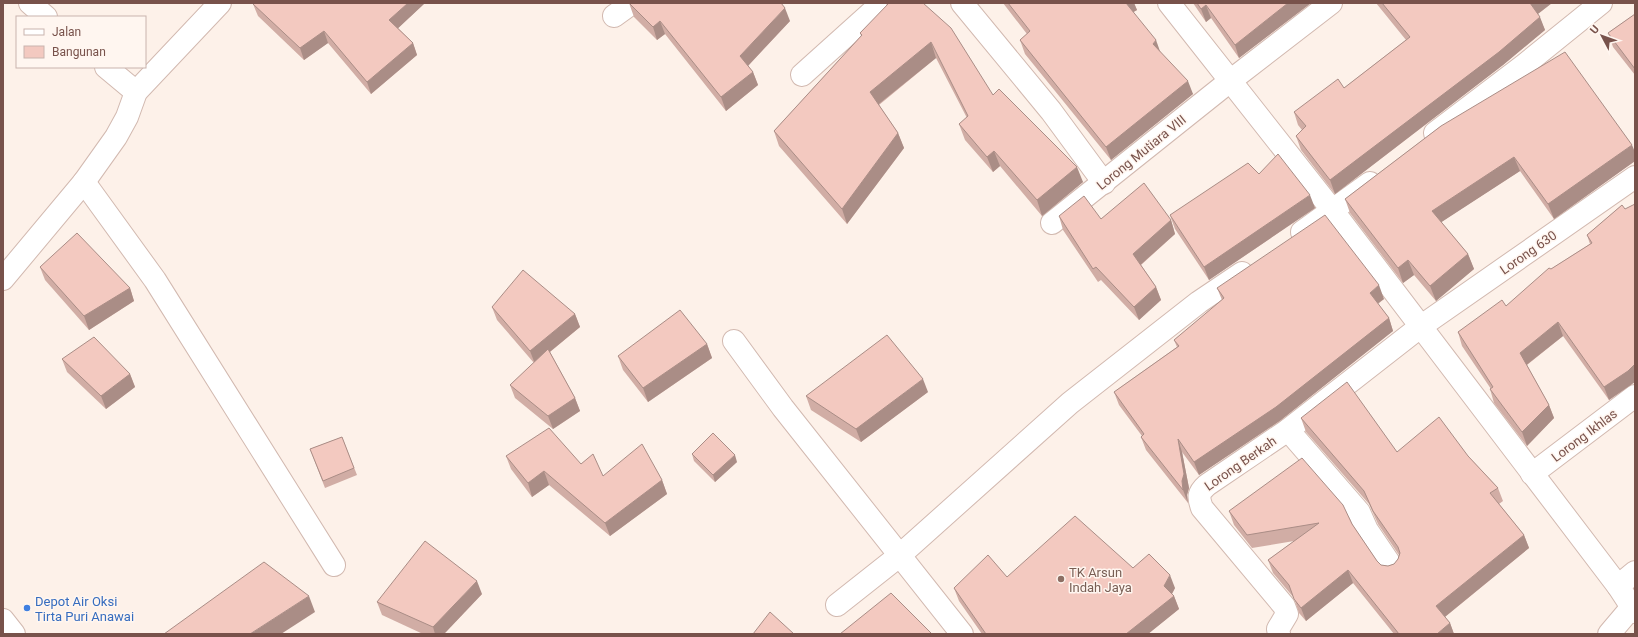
<svg xmlns="http://www.w3.org/2000/svg" width="1638" height="637" font-family="Roboto,sans-serif">
	<style>
		.lines { fill: none; stroke-linecap: round; stroke-linejoin: round }
		.minor-casing { stroke: #d2b9b0; stroke-width: 24 }
		.minor { stroke: #fff; stroke-width: 22 }
		.wall { fill: #d1ada5 }
		.shaded-wall { fill: #aa8d86 }
		.building { fill: #f3c9c0; stroke: #aa8d86 }
		.education-dot { fill: #8d6e63; stroke: #fff6f0; stroke-width: 1.5 }
		.shop-dot { fill: #3f7fe0; stroke: #fff6f0; stroke-width: 1.5 }
		.labels { text-anchor: middle; stroke-width: 3; stroke-linejoin: round; paint-order: stroke }
		.street-label { font-size: 13px; fill: #78524b; stroke: #fff6f0 }
		.education-label { font-size: 13px; fill: #785e54; stroke: #fff6f0; text-anchor: start }
		.shop-label { font-size: 13px; fill: #366cbe; stroke: #fff6f0; text-anchor: start }
	</style>
	<rect width="100%" height="100%" fill="#fdf1e9"/>
	<g class="lines">
		<!-- minor casing -->
		<g class="minor-casing">
			<g id="minor">
				<polyline points="30,3 46,17"/>
				<polyline points="962,3 1051,111 1104,183"/>
				<polyline points="1169,3 1333,211 1618,586 1635,612"/>
				<polyline points="614,16 632,3"/>
				<polyline points="106,67 136,92"/>
				<polyline points="802,75 882,3"/>
				<polyline points="1435,133 1523,66 1601,3"/>
				<polyline points="84,182 155,280 334,565"/>
				<polyline points="1052,223 1230,81 1331,3"/>
				<polyline points="1302,232 1370,183"/>
				<polyline points="3,279 84,182 116,137 127,117 136,92 220,3"/>
				<polyline points="734,341 783,408 962,634"/>
				<polyline points="1288,430 1359,512 1367,530 1392,567"/>
				<polyline points="1532,474 1635,396"/>
				<polyline points="1618,586 1635,572"/>
				<polyline points="837,605 899,556 1070,403 1199,302 1242,273"/>
				<polyline points="3,620 14,634"/>
				<path d="M 1279,634 L 1278,629 L 1287,614 L 1284,606 L 1202,508 C 1198,497 1198,493 1207,485 L 1288,430 L 1420,327 L 1635,177"/>
				<polyline points="1609,634 1631,608"/>
			</g>
		</g>
		<!-- minor -->
		<use href="#minor" class="minor"/>
	</g>
	<!-- wall -->
	<g class="wall">
		<polygon points="255,3 425,3 398,28 413,43 417,55 371,94 328,43 304,60 258,16 253,4"/>
		<polygon points="629,3 790,21 748,66 753,72 758,85 726,111 665,34 657,40 634,17"/>
		<polygon points="886,3 923,3 993,95 1083,182 1042,216 1000,166 993,172 965,140 959,124 967,118 936,58 879,105 898,133 904,148 847,224 779,146 774,131 861,36 860,33 887,6"/>
		<polygon points="1003,3 1134,3 1137,10 1133,12 1160,52 1193,94 1111,160 1025,54 1020,40 1027,34"/>
		<polygon points="1193,3 1311,3 1239,58 1211,18 1206,22"/>
		<polygon points="1376,3 1552,3 1538,14 1545,30 1503,65 1335,194 1301,150 1296,136 1302,130 1298,125 1294,112 1344,88 1406,40"/>
		<polygon points="1635,14 1635,75 1613,47 1608,33"/>
		<polygon points="1441,126 1635,152 1635,161 1554,219 1520,171 1441,222 1468,254 1474,269 1436,301 1414,275 1403,283 1350,213 1345,199"/>
		<polygon points="1259,174 1315,208 1209,280 1175,229 1170,215"/>
		<polygon points="1622,205 1632,384 1609,400 1563,336 1527,365 1549,405 1554,418 1527,446 1494,403 1490,389 1491,389 1462,346 1458,332 1506,306 1551,269 1590,244 1587,235"/>
		<polygon points="1059,216 1101,219 1171,220 1175,234 1141,265 1156,287 1161,300 1139,320 1101,280 1098,282 1063,230"/>
		<polygon points="40,267 130,288 134,301 89,330 45,280"/>
		<polygon points="1217,288 1384,299 1378,304 1389,318 1393,331 1281,420 1199,475 1182,452 1189,488 1187,495 1188,503 1146,450 1141,437 1142,436 1119,405 1114,392 1177,347 1174,340 1222,300"/>
		<polygon points="492,307 575,314 580,327 550,352 575,398 580,411 553,429 515,398 510,385 534,363 497,320"/>
		<polygon points="707,344 712,358 648,402 623,370 618,356"/>
		<polygon points="62,359 130,374 135,387 106,409 67,372"/>
		<polygon points="928,392 861,442 811,410 806,396"/>
		<polygon points="1301,418 1397,452 1468,456 1498,488 1503,501 1499,504 1524,535 1529,548 1445,617 1450,623 1454,634 1394,634 1353,583 1306,621 1299,613 1294,598 1273,573 1268,560 1294,541 1252,548 1234,525 1229,511 1352,524 1377,561 1381,565 1388,566 1394,564 1398,559 1399,555 1378,524 1369,504 1306,432"/>
		<polygon points="342,437 357,475 325,488 310,449"/>
		<polygon points="692,454 737,462 715,482 694,461"/>
		<polygon points="506,456 581,464 603,476 662,480 667,494 610,536 549,485 532,497 511,469"/>
		<polygon points="1133,568 1175,588 1172,594 1174,596 1179,609 1148,634 982,634 959,601 954,588 1007,577"/>
		<polygon points="482,594 444,634 423,634 382,615 377,602"/>
	</g>
	<!-- shaded-wall -->
	<g class="shaded-wall">
		<polygon points="408,3 425,3 394,32 389,20"/>
		<polygon points="1125,3 1134,3 1137,10 1130,14"/>
		<polygon points="1288,3 1311,3 1239,58 1235,45"/>
		<polygon points="1530,3 1552,3 1535,16"/>
		<polygon points="1206,5 1211,18 1206,22 1201,9"/>
		<polygon points="785,8 790,21 745,69 740,56"/>
		<polygon points="1540,17 1545,30 1503,65 1335,194 1330,180"/>
		<polygon points="660,21 665,34 657,40 653,27"/>
		<polygon points="324,31 328,43 304,60 300,48"/>
		<polygon points="1156,40 1161,54 1153,44"/>
		<polygon points="931,42 936,58 875,107 870,92"/>
		<polygon points="413,43 417,55 371,94 367,82"/>
		<polygon points="753,72 758,85 726,111 721,97"/>
		<polygon points="1188,81 1193,94 1111,160 1106,147"/>
		<polygon points="898,133 904,148 847,224 842,209"/>
		<polygon points="1632,145 1635,152 1635,161 1554,219 1548,204"/>
		<polygon points="994,151 1000,166 993,172 987,157"/>
		<polygon points="1514,157 1520,171 1437,225 1432,211"/>
		<polygon points="1077,167 1083,182 1042,216 1037,200"/>
		<polygon points="1310,195 1315,208 1209,280 1204,267"/>
		<polygon points="1171,220 1175,234 1138,267 1133,254"/>
		<polygon points="1468,254 1474,269 1436,301 1430,286"/>
		<polygon points="1408,260 1414,275 1403,283 1398,268"/>
		<polygon points="1379,285 1384,299 1374,306 1370,293"/>
		<polygon points="1156,287 1161,300 1139,320 1134,307"/>
		<polygon points="130,288 134,301 89,330 84,316"/>
		<polygon points="575,314 580,327 535,364 530,351"/>
		<polygon points="1389,318 1393,331 1281,420 1199,475 1194,462"/>
		<polygon points="1558,322 1563,336 1525,366 1520,353"/>
		<polygon points="707,344 712,358 648,402 643,388"/>
		<polygon points="1635,364 1635,382 1609,400 1604,387"/>
		<polygon points="130,374 135,387 106,409 101,396"/>
		<polygon points="923,379 928,392 861,442 856,429"/>
		<polygon points="575,398 580,411 553,429 548,416"/>
		<polygon points="1549,405 1554,418 1527,446 1522,432"/>
		<polygon points="1178,439 1182,452 1189,488 1187,495 1188,503 1183,490"/>
		<polygon points="735,455 737,462 715,482 713,475"/>
		<polygon points="544,471 549,485 532,497 528,483"/>
		<polygon points="662,480 667,494 610,536 605,523"/>
		<polygon points="1524,535 1529,548 1441,620 1436,606"/>
		<polygon points="1348,570 1353,583 1306,621 1301,608"/>
		<polygon points="1170,575 1175,588 1169,599 1164,586"/>
		<polygon points="477,581 482,594 444,634 435,634 433,627"/>
		<polygon points="309,596 315,612 281,634 250,634"/>
		<polygon points="1174,596 1179,609 1148,634 1126,634"/>
		<polygon points="1450,623 1454,634 1437,634"/>
	</g>
	<!-- building -->
	<g class="building">
		<polygon points="255,3 408,3 389,20 413,43 367,82 324,31 300,48 253,4"/>
		<polygon points="629,3 781,3 785,8 740,56 753,72 721,97 660,21 653,27"/>
		<polygon points="887,3 923,3 951,28 993,95 999,89 1077,167 1037,200 994,151 987,157 959,124 968,116 931,42 870,92 898,133 842,209 774,131 862,35 860,33 888,4"/>
		<polygon points="1008,3 1126,3 1156,40 1153,44 1188,81 1106,147 1020,40 1030,31"/>
		<polygon points="1197,3 1288,3 1235,45 1206,5 1201,9"/>
		<polygon points="1382,3 1530,3 1540,17 1499,52 1330,180 1296,136 1306,126 1294,112 1338,79 1344,88 1410,37"/>
		<polygon points="1635,14 1635,69 1608,33"/>
		<polygon points="1565,52 1632,145 1548,204 1514,157 1432,211 1468,254 1430,286 1408,260 1398,268 1345,199 1441,126"/>
		<polygon points="1278,154 1310,195 1204,267 1170,215 1248,163 1259,174"/>
		<polygon points="1144,183 1171,220 1133,254 1156,287 1134,307 1096,267 1093,269 1059,216 1084,196 1101,219"/>
		<polygon points="1635,204 1635,364 1628,371 1604,387 1558,322 1520,353 1549,405 1522,432 1490,389 1493,387 1458,332 1502,300 1506,306 1549,268 1551,269 1592,243 1587,235 1622,205 1625,209"/>
		<polygon points="1325,215 1379,285 1370,293 1389,318 1276,407 1194,462 1178,439 1184,474 1182,481 1183,490 1141,437 1144,434 1114,392 1179,346 1174,340 1224,298 1217,288"/>
		<polygon points="77,233 130,288 84,316 40,267"/>
		<polygon points="523,270 575,314 530,351 492,307"/>
		<polygon points="680,310 707,344 643,388 618,356"/>
		<polygon points="887,335 923,379 856,429 806,396"/>
		<polygon points="94,337 130,374 101,396 62,359"/>
		<polygon points="548,349 575,398 548,416 510,385"/>
		<polygon points="1347,382 1397,452 1439,417 1468,456 1498,488 1490,493 1524,535 1436,606 1450,623 1437,634 1399,634 1348,570 1301,608 1294,599 1289,585 1268,560 1319,523 1247,535 1229,511 1302,458 1343,505 1352,524 1377,561 1381,565 1388,566 1394,564 1398,559 1400,553 1398,547 1373,511 1364,491 1301,418"/>
		<polygon points="549,428 581,464 593,454 603,476 642,444 662,480 605,523 544,471 528,483 506,456"/>
		<polygon points="713,433 735,455 713,475 692,454"/>
		<polygon points="342,437 354,468 323,481 310,449"/>
		<polygon points="1075,516 1133,568 1149,554 1170,575 1164,586 1174,596 1126,634 986,634 954,588 988,555 1007,577"/>
		<polygon points="425,541 477,581 433,627 377,602"/>
		<polygon points="264,562 309,596 250,634 164,634"/>
		<polygon points="891,593 932,634 840,634"/>
		<polygon points="770,612 794,634 753,634"/>
	</g>
	<!-- markers -->
	<circle class="education-dot" cx="1061" cy="579" r="4"/>
	<circle class="shop-dot" cx="27" cy="608" r="4"/>
	<g class="labels">
		<!-- street labels -->
		<g class="street-label">
			<text transform="translate(1141 152) rotate(-39)" y="5">Lorong Mutiara VIII</text>
			<text transform="translate(1528 252) rotate(-35)" y="5">Lorong 630</text>
			<text transform="translate(1584 435) rotate(-37)" y="5">Lorong Ikhlas</text>
			<text transform="translate(1240 463) rotate(-35)" y="5">Lorong Berkah</text>
		</g>
		<!-- education labels -->
		<g class="education-label">
			<text x="1069" y="577">TK Arsun<tspan x="1069" dy="15">Indah Jaya</tspan></text>
		</g>
		<!-- shop labels -->
		<g class="shop-label">
			<text x="35" y="606">Depot Air Oksi<tspan x="35" dy="15">Tirta Puri Anawai</tspan></text>
		</g>
	</g>
	<!-- border -->
	<rect width="1638" height="637" fill="none" stroke="#78524b" stroke-width="8"/>
	<!-- legend -->
	<rect x="16" y="16" width="130" height="52" fill="#fff6f0" stroke="#c9b4ae"/>
	<rect x="24" y="29" width="20" height="6" fill="#ffffff" stroke="#c9b4ae"/>
	<text x="52" y="36" font-size="12" fill="#78524b">Jalan</text>
	<rect x="24" y="46" width="20" height="12" fill="#f3c9c0" stroke="#c9b4ae"/>
	<text x="52" y="56" font-size="12" fill="#78524b">Bangunan</text>
	<!-- north arrow -->
	<g transform="translate(1602 36) rotate(311)" stroke="#fff6f0" stroke-width="3" paint-order="stroke">
	<path d="M0-3L7 15L0 10L-7 15Z" fill="#78524b"/>
	<text y="-6" font-size="11" font-weight="bold" text-anchor="middle" fill="#78524b">U</text>
	</g>
</svg>
